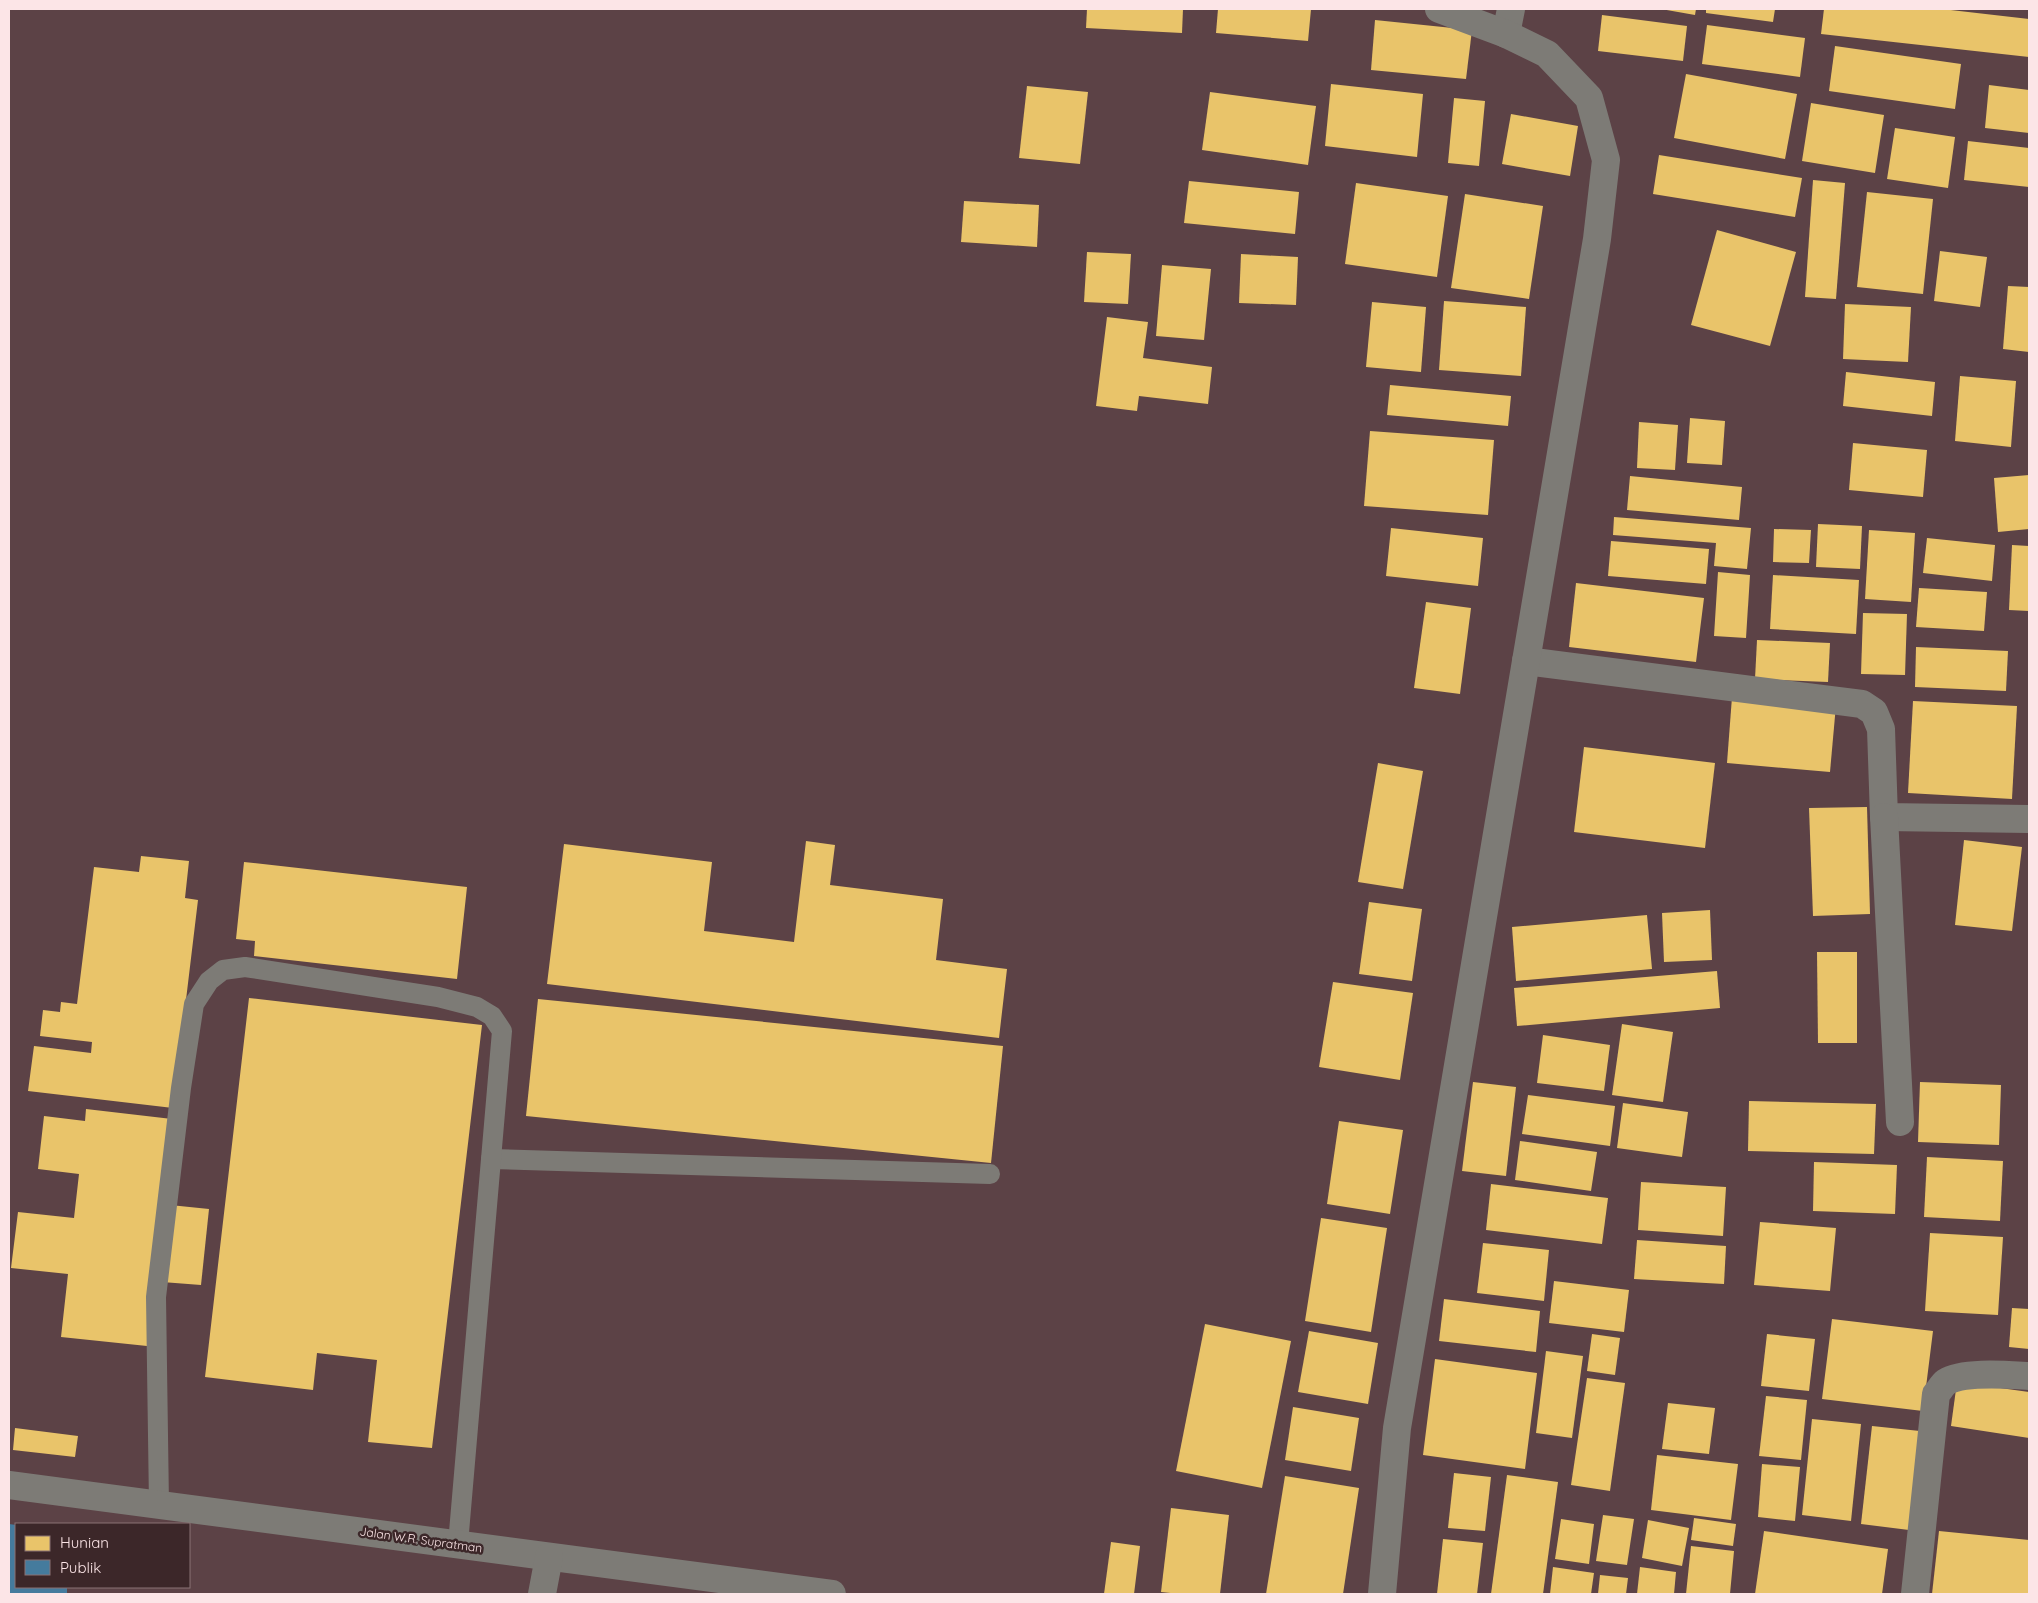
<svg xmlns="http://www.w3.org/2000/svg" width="2038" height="1603" font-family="Quicksand,sans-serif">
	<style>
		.homes { fill: #e9c46a }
		.public { fill: #457b9d }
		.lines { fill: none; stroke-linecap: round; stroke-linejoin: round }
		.service { stroke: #7d7b76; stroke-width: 20 }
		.minor { stroke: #7d7b76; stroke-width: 28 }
		.labels { text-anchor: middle; stroke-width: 5; stroke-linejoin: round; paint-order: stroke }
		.street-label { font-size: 12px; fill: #fce5e7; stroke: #3c2729 }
	</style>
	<rect width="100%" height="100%" fill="#5c4246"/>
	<!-- homes -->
	<g class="homes">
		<polygon points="1087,9 1183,9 1182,33 1086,28"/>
		<polygon points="1218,9 1311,9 1308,41 1216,33"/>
		<polygon points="1661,9 1696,9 1695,15"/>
		<polygon points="1706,9 1775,9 1773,22 1706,13"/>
		<polygon points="1824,9 1942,9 2029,19 2029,57 1821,34"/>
		<polygon points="1602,15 1687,26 1683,61 1598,51"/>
		<polygon points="1375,20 1472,30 1466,79 1371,70"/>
		<polygon points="1707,25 1805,38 1800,77 1702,64"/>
		<polygon points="1835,46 1961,64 1955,109 1829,91"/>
		<polygon points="1686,74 1797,94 1785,159 1674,138"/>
		<polygon points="1331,84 1423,94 1417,157 1325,146"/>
		<polygon points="1989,85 2029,90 2029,133 1985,128"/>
		<polygon points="1027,86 1088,92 1080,164 1019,158"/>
		<polygon points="1210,92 1316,106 1308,165 1202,150"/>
		<polygon points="1454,98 1485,101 1479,166 1448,163"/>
		<polygon points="1811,103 1884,115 1875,173 1802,161"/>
		<polygon points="1511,114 1578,126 1570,176 1502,164"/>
		<polygon points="1895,128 1955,137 1948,188 1887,179"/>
		<polygon points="1968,141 2029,148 2029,187 1964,180"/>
		<polygon points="1659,155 1802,178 1795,217 1653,194"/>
		<polygon points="1813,180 1845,183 1836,299 1805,297"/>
		<polygon points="1189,181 1299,192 1295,234 1184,223"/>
		<polygon points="1356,183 1448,196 1437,277 1345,264"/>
		<polygon points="1867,192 1933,199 1923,294 1857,287"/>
		<polygon points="1465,194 1543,206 1529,299 1451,288"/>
		<polygon points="964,201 1039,205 1037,247 961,242"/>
		<polygon points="1717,230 1796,252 1770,346 1691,325"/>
		<polygon points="1940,251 1987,257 1980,307 1934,301"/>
		<polygon points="1087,252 1131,254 1128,304 1084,302"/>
		<polygon points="1241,254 1298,257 1296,305 1239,303"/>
		<polygon points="1162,265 1211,269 1204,340 1156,336"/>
		<polygon points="2008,286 2029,287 2029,352 2003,349"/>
		<polygon points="1444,301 1526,307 1521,376 1439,370"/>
		<polygon points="1372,302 1426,307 1421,372 1366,367"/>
		<polygon points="1845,304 1911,307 1908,362 1843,359"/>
		<polygon points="1107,317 1148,322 1143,358 1212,367 1208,404 1139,396 1137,411 1096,406"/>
		<polygon points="1846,372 1935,382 1932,416 1843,406"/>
		<polygon points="1960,376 2016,381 2011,447 1955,441"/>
		<polygon points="1390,385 1511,396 1508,426 1387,415"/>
		<polygon points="1690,418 1725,421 1722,465 1687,463"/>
		<polygon points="1639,422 1678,425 1675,470 1637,468"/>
		<polygon points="1370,431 1494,440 1488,515 1364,506"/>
		<polygon points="1853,443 1927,450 1923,497 1849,490"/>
		<polygon points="2029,475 2029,529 1998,532 1994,478"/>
		<polygon points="1630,476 1742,487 1739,520 1627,510"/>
		<polygon points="1614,517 1751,528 1747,569 1714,566 1716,543 1613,535"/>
		<polygon points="1818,524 1862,526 1860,569 1816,567"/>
		<polygon points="1391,528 1483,538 1478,586 1386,576"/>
		<polygon points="1774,529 1811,530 1809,563 1773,562"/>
		<polygon points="1869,530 1915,533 1911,602 1865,599"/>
		<polygon points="1927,538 1995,545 1992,581 1923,573"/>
		<polygon points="1611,541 1709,549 1706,584 1608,576"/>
		<polygon points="2012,545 2029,546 2029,611 2009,610"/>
		<polygon points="1718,572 1750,575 1746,638 1714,636"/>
		<polygon points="1773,575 1859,580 1856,634 1770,629"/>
		<polygon points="1576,583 1704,598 1696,662 1569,647"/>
		<polygon points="1919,588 1987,592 1984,631 1916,627"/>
		<polygon points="1426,602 1471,608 1460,694 1414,688"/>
		<polygon points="1863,613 1907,614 1905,675 1861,674"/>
		<polygon points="1757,640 1830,643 1828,682 1755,679"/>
		<polygon points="1916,647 2008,651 2006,691 1915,687"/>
		<polygon points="1732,697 1836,705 1830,772 1727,763"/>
		<polygon points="1913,701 2017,706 2012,799 1908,793"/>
		<polygon points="1584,747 1715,763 1705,848 1574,832"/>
		<polygon points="1378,763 1423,771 1403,889 1358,882"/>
		<polygon points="1867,807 1870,914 1813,916 1809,808"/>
		<polygon points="1964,840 2022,847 2012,931 1955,925"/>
		<polygon points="806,841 835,845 830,885 943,899 936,960 1007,969 999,1038 547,984 564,844 712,862 704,931 794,942"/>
		<polygon points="141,856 189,861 185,898 198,900 173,1108 28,1091 34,1046 91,1053 92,1042 40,1036 43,1010 60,1012 61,1002 77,1004 94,867 139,872"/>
		<polygon points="244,862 467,887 457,979 254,956 255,941 236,939"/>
		<polygon points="1369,902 1422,909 1412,981 1359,974"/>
		<polygon points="1710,910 1712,960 1664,962 1662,913"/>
		<polygon points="1647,915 1652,969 1516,981 1512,927"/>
		<polygon points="1817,952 1857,952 1857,1043 1818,1043"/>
		<polygon points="1717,971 1720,1008 1517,1026 1514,988"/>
		<polygon points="1333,982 1413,993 1400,1080 1319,1067"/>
		<polygon points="249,998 482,1025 432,1448 368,1442 377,1360 317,1353 313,1390 205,1377"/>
		<polygon points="538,999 1003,1046 991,1163 526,1116"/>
		<polygon points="1622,1024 1673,1032 1663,1102 1612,1095"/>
		<polygon points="1543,1035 1610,1045 1604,1091 1537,1083"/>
		<polygon points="1473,1082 1516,1087 1506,1176 1462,1171"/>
		<polygon points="1920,1082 2001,1085 1999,1145 1918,1142"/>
		<polygon points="1528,1095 1615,1106 1610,1146 1522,1134"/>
		<polygon points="1749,1101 1876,1104 1874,1154 1748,1151"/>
		<polygon points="1623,1103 1688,1112 1682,1157 1617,1148"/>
		<polygon points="86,1109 172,1119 147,1346 61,1337 68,1274 11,1268 18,1212 74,1218 79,1174 38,1169 44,1116 85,1121"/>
		<polygon points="1339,1121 1403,1130 1390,1214 1327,1204"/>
		<polygon points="1520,1141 1597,1152 1591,1191 1515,1180"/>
		<polygon points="1927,1157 2003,1161 2000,1221 1924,1217"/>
		<polygon points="1814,1162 1897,1165 1895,1214 1813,1211"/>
		<polygon points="1641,1182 1726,1187 1723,1236 1638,1230"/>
		<polygon points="1491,1184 1608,1198 1602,1244 1486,1230"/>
		<polygon points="170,1205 209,1209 201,1285 162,1282"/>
		<polygon points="1321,1218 1387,1228 1371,1332 1305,1321"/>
		<polygon points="1760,1222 1836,1228 1830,1291 1754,1285"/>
		<polygon points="1930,1233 2003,1237 1998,1315 1925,1311"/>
		<polygon points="1637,1240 1726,1246 1724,1284 1634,1279"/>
		<polygon points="1483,1243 1549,1250 1544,1301 1477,1293"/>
		<polygon points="1554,1281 1629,1290 1624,1332 1549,1323"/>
		<polygon points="1444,1299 1540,1311 1536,1352 1439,1341"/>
		<polygon points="2012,1308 2029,1309 2029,1349 2009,1347"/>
		<polygon points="1832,1319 1933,1331 1923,1411 1822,1399"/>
		<polygon points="1205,1324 1291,1341 1262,1488 1176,1471"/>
		<polygon points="1309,1331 1378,1343 1368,1404 1298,1392"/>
		<polygon points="1592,1334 1620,1338 1615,1375 1587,1371"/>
		<polygon points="1767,1334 1815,1339 1809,1391 1761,1386"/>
		<polygon points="1546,1351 1583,1356 1572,1438 1536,1433"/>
		<polygon points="1435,1359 1537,1373 1525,1469 1423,1455"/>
		<polygon points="1587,1378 1625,1383 1610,1491 1571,1485"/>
		<polygon points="1957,1382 2029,1392 2029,1438 1951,1426"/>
		<polygon points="1766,1396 1807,1400 1801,1460 1759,1456"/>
		<polygon points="1668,1403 1715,1408 1709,1454 1662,1449"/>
		<polygon points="1293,1407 1359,1418 1351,1471 1285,1460"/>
		<polygon points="1812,1419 1861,1424 1851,1521 1802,1515"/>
		<polygon points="1872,1426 1920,1431 1909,1530 1861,1524"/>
		<polygon points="15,1428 78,1436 75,1457 13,1450"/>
		<polygon points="1657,1455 1738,1464 1731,1520 1651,1510"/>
		<polygon points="1762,1464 1800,1467 1795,1521 1758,1517"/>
		<polygon points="1454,1473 1491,1477 1485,1531 1448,1528"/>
		<polygon points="1507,1475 1558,1482 1543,1594 1491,1594"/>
		<polygon points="1285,1476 1359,1488 1343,1594 1266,1594"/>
		<polygon points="1171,1508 1229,1515 1220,1594 1180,1594 1161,1592"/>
		<polygon points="1603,1515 1634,1519 1627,1565 1596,1561"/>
		<polygon points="1694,1518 1736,1524 1733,1546 1691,1540"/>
		<polygon points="1561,1519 1594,1524 1589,1564 1555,1559"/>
		<polygon points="1648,1520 1689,1528 1682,1566 1642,1558"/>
		<polygon points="1764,1531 1888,1549 1882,1594 1755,1594"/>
		<polygon points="1939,1531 2029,1540 2029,1594 1932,1594"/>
		<polygon points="1443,1539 1483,1543 1477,1594 1437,1594"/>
		<polygon points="1111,1542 1140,1546 1134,1594 1104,1594"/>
		<polygon points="1691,1546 1734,1551 1730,1594 1686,1594"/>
		<polygon points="1553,1567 1594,1573 1591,1594 1550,1594"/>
		<polygon points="1640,1567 1676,1572 1674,1594 1637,1594"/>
		<polygon points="1600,1575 1628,1578 1626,1594 1598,1594"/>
	</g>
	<!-- public -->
	<polygon class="public" points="9,1524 16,1525 16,1587 67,1587 67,1594 9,1594"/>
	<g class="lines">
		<!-- service -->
		<g class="service">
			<polyline points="491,1159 990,1174"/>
			<polyline points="159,1505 156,1297 181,1088 194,1004 209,981 223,970 245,967 438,997 477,1007 492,1016 502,1031 458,1544"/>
		</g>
		<!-- minor -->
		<g class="minor">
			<polyline points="1506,34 1511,9"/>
			<polyline points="1526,661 1862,704 1874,712 1881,729 1884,817 2029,819"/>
			<polyline points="1884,817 1900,1122"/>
			<polyline points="9,1485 832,1594"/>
			<polyline points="542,1594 549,1557"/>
			<polyline points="1382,1594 1397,1428 1597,239 1606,160 1589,98 1547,54 1506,34 1439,9"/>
			<path d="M 1915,1594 L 1936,1394 C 1939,1391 1942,1385 1946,1382 C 1963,1371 2009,1375 2029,1376"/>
		</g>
	</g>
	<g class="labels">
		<!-- street labels -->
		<g class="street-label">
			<text transform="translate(421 1540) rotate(8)" y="4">Jalan W.R. Supratman</text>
		</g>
	</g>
	<!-- border -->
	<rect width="2038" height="1603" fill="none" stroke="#fce5e7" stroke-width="20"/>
	<!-- legend -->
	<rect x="15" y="1523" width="175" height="65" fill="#3c2729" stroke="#897375"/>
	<rect x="25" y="1536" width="25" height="15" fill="#e9c46a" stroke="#897375"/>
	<text x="60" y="1548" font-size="15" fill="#fce5e7">Hunian</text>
	<rect x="25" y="1560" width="25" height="15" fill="#457b9d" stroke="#897375"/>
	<text x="60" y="1573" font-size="15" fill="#fce5e7">Publik</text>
</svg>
